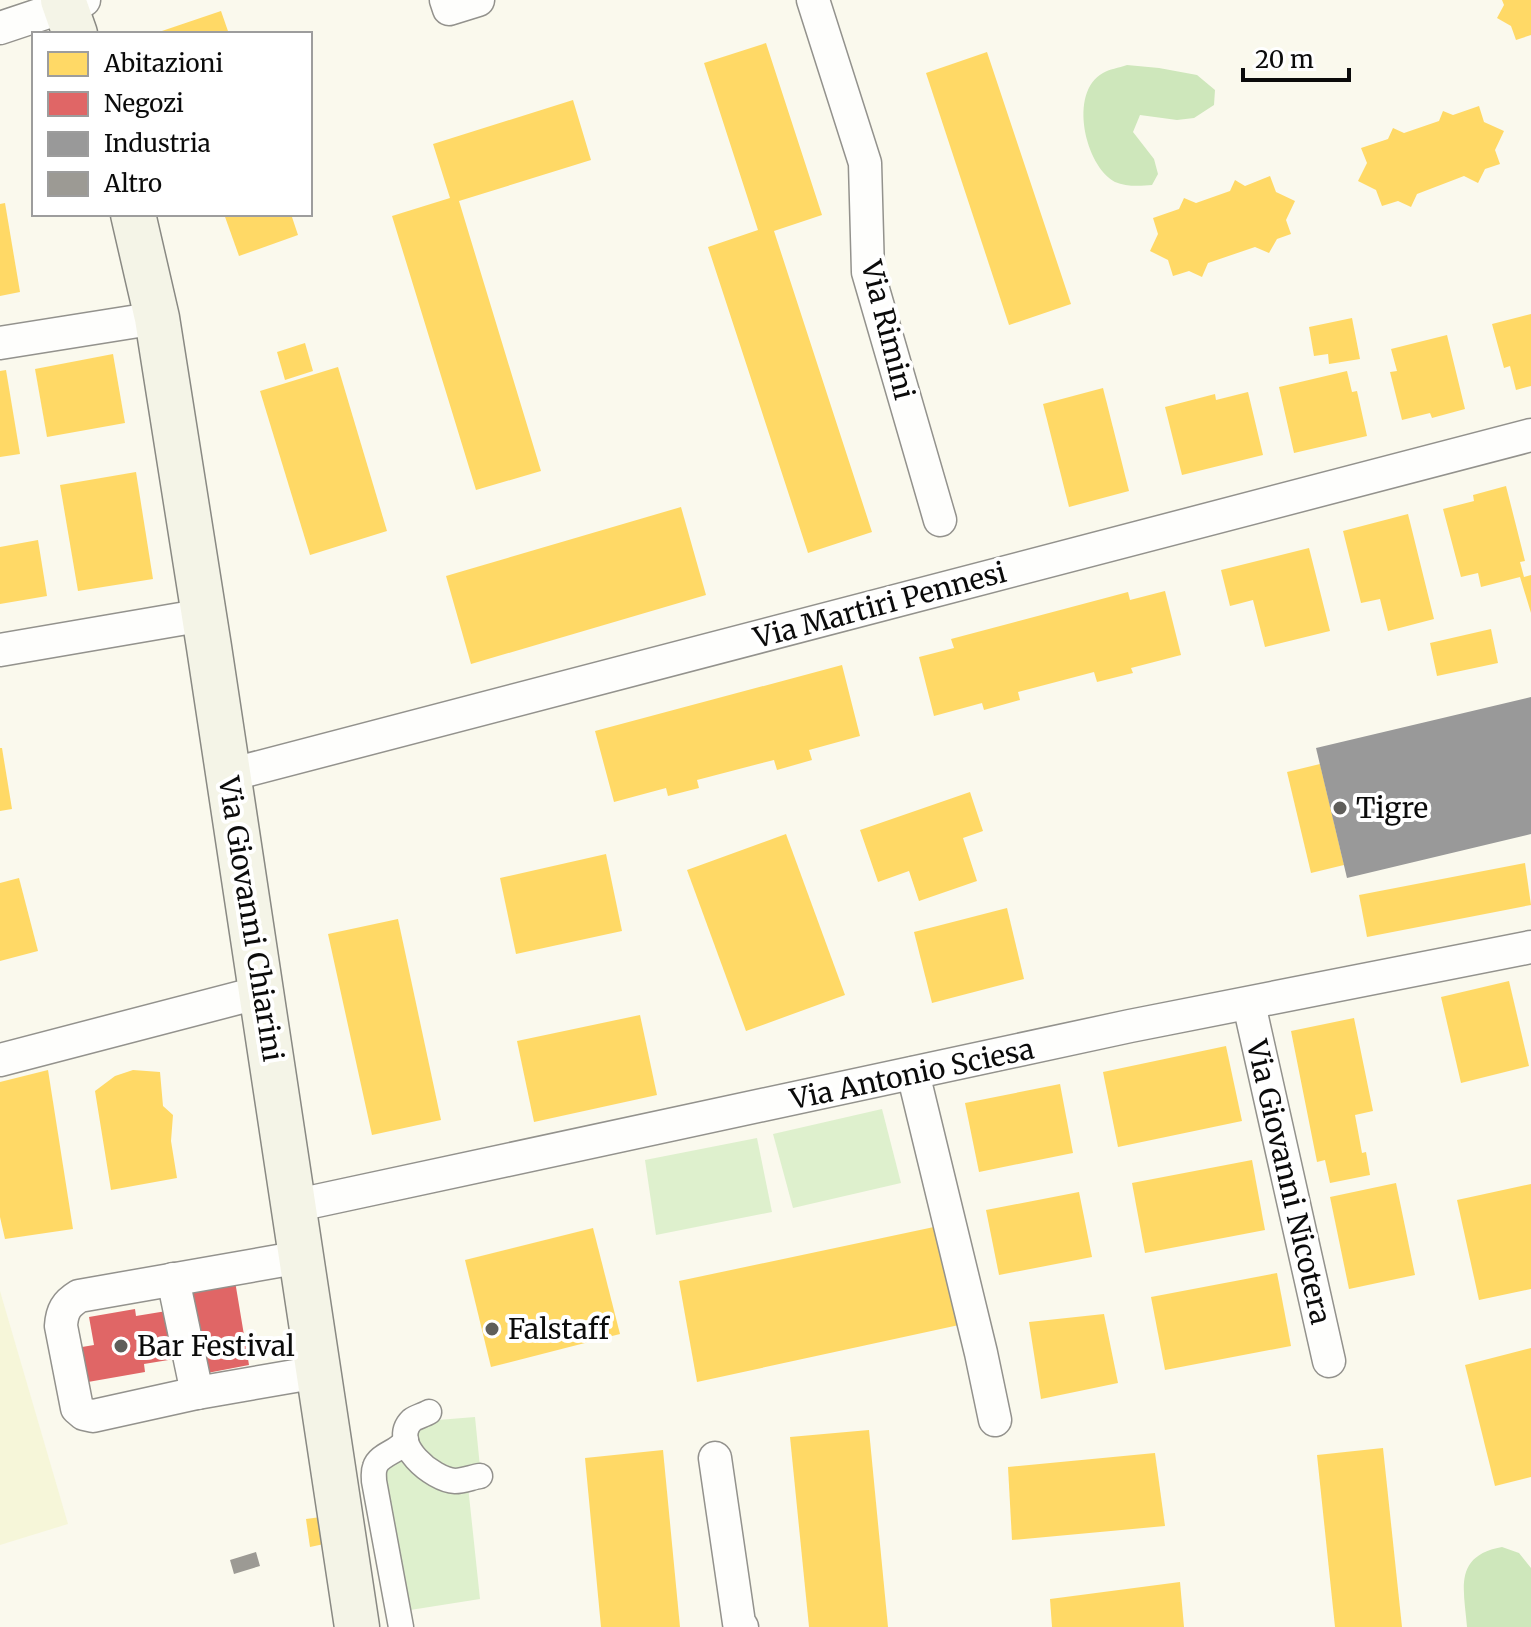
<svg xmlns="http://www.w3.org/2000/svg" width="1531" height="1627" font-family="Merriweather,serif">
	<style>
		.farmland { fill: #f6f6d9 }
		.green { fill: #def0cd }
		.forest { fill: #cee7bb }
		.homes { fill: #ffd966 }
		.shops { fill: #e06666 }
		.industry { fill: #999 }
		.building { fill: #9c9a94 }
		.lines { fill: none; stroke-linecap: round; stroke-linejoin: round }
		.pedestrian-casing { stroke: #93928d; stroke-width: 27 }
		.minor-casing { stroke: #93928d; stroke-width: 35 }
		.secondary-casing { stroke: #898983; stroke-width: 47 }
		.pedestrian { stroke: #fefefc; stroke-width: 24 }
		.minor { stroke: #fefefc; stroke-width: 32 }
		.secondary { stroke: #f4f4e7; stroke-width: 44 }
		.poi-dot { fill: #5f5e5a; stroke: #fff; stroke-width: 3 }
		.labels { text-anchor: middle; stroke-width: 8; stroke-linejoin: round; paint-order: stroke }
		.street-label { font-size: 28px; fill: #0b0b0b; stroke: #fff }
		.poi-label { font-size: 28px; fill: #0b0b0b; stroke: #fff; text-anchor: start }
	</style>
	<rect width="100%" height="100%" fill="#faf9ed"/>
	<!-- farmland -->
	<polygon class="farmland" points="0,1291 68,1524 0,1545"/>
	<!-- green -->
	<g class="green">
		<polygon points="882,1109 901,1183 793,1208 773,1134"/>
		<polygon points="757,1138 772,1212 656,1235 645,1160"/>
		<polygon points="475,1417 480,1467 448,1468 468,1486 480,1599 404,1611 378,1467 413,1422"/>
	</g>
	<!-- forest -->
	<g class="forest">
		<path d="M 1127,65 L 1159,68 L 1197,75 L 1215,90 L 1214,105 L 1194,118 L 1177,120 L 1140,115 L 1133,132 L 1154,159 L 1158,174 L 1152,185 C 1141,186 1126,187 1115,182 C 1085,166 1068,92 1103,73 C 1109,69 1119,68 1127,65 Z"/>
		<path d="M 1502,1547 L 1519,1553 L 1531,1568 L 1531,1627 L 1467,1627 C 1464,1589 1453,1556 1502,1547 Z"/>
	</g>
	<!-- homes -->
	<g class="homes">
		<polygon points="1502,0 1531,0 1531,35 1516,40 1511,26 1497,18 1504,5"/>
		<polygon points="221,11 229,34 156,34 156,33"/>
		<polygon points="766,43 822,215 774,231 872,532 808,553 708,247 758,230 704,63"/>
		<polygon points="987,52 1071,304 1009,325 926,73"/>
		<polygon points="573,100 591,160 459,201 541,471 476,490 392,216 450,198 433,144"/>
		<polygon points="1479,106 1484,122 1504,131 1495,150 1500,164 1485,169 1478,183 1464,176 1417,194 1411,207 1398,201 1382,206 1376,190 1358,181 1367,163 1361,148 1388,139 1393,128 1404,133 1439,121 1443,111 1453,115"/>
		<polygon points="1270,176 1276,192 1295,201 1286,220 1291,234 1277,239 1269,253 1255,247 1208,263 1202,277 1189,271 1173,276 1168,260 1150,251 1158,234 1153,218 1179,209 1184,198 1196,203 1230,191 1235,180 1245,186"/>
		<polygon points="5,203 20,292 0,296 0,204"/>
		<polygon points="224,214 291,214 298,235 239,256"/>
		<polygon points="1531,314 1531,386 1516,390 1510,366 1504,368 1492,324"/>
		<polygon points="1352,318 1360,359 1329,364 1328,354 1314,356 1309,327"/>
		<polygon points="1447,335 1465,409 1432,418 1430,413 1402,420 1390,372 1397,371 1391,349"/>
		<polygon points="305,343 313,371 285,380 277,352"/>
		<polygon points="113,354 125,423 47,437 35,369"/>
		<polygon points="338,367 387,531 310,555 260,391"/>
		<polygon points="6,370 20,454 0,457 0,371"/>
		<polygon points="1347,371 1352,392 1357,391 1367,436 1294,453 1279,387"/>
		<polygon points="1103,388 1129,491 1069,507 1043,404"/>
		<polygon points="1248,392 1263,455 1182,475 1165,407 1215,394 1216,400"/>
		<polygon points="136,472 153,579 78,591 60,485"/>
		<polygon points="1506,486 1525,561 1520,562 1524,577 1531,575 1531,613 1520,577 1481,587 1478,573 1461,577 1443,509 1474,501 1473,495"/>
		<polygon points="681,507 706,595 471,664 446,576"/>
		<polygon points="1408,514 1434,619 1388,631 1380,599 1361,603 1343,531"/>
		<polygon points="38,540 47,596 0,604 0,547"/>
		<polygon points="1309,548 1330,631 1265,647 1253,600 1230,606 1221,570"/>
		<polygon points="1165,591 1181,655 1131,668 1133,673 1097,682 1094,672 1018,692 1020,700 984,710 982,703 934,716 919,657 954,648 951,639 1128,592 1130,600"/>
		<polygon points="1491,629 1498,663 1437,676 1430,643"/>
		<polygon points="842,665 860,736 809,750 812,760 777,770 774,760 697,780 699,788 668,796 666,788 614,802 595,731"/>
		<polygon points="0,748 2,748 12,809 0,811"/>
		<polygon points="1320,764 1344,865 1311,873 1287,772"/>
		<polygon points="970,792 983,831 963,838 977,881 919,901 909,871 878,882 860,830"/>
		<polygon points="786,834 845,995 746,1031 687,870"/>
		<polygon points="606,854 622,931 516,954 500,878"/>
		<polygon points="1525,863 1531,905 1367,937 1359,895"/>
		<polygon points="19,878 38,951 0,961 0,883"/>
		<polygon points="1007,908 1024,979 932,1003 914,932"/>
		<polygon points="398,919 441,1120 372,1135 328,934"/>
		<polygon points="1509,981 1529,1066 1461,1083 1441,997"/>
		<polygon points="640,1015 657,1095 534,1122 517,1041"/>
		<polygon points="1354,1018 1373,1111 1355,1115 1362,1153 1366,1152 1370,1175 1330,1183 1325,1160 1317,1162 1291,1031"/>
		<polygon points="1226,1046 1242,1121 1118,1147 1103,1072"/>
		<polygon points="48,1070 73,1229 5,1239 0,1217 0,1082"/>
		<polygon points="133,1070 160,1072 163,1106 173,1115 171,1141 177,1178 111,1190 95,1091 115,1076"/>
		<polygon points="1060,1084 1073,1153 979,1172 965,1103"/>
		<polygon points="1252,1160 1265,1230 1145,1253 1132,1183"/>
		<polygon points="1396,1183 1415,1275 1349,1289 1330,1197"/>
		<polygon points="1531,1184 1531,1289 1479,1300 1457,1200"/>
		<polygon points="1079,1192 1092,1257 999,1275 986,1210"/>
		<polygon points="934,1227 959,1325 697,1382 679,1281"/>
		<polygon points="593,1228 620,1334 491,1367 465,1260"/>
		<polygon points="1277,1273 1291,1346 1165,1370 1151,1297"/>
		<polygon points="1104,1314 1118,1383 1041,1399 1029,1322"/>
		<polygon points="1531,1348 1531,1477 1495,1486 1465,1365"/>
		<polygon points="869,1430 888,1627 809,1627 790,1437"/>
		<polygon points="1383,1448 1402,1627 1335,1627 1317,1455"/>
		<polygon points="663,1450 680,1627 601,1627 585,1458"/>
		<polygon points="1155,1453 1165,1526 1012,1540 1008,1467"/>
		<polygon points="321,1517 324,1544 310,1547 306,1519"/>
		<polygon points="1180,1582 1184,1627 1052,1627 1050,1599"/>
	</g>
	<!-- shops -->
	<polygon class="shops" points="235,1281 249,1365 202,1374 199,1355 144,1364 145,1372 88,1382 82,1347 94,1345 89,1317 135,1309 136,1316 191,1307 188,1289"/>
	<!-- industry -->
	<polygon class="industry" points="1531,697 1531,834 1347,878 1316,748"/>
	<!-- building -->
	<polygon class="building" points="256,1552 260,1566 234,1574 230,1560"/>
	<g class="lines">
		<!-- pedestrian casing -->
		<g class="pedestrian-casing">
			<g id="pedestrian">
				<path d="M 429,1412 C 424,1415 416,1417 412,1420 C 388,1443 433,1480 455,1481 C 463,1481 473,1477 480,1476"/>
				<path d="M 401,1627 L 374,1481 C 374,1476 373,1472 375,1467 C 379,1454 399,1452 406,1440"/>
			</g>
		</g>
		<!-- minor casing -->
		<g class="minor-casing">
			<g id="minor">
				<polyline points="446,0 449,9 478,0"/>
				<polyline points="813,0 865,163 868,272 940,520"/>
				<polyline points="0,28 84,0"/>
				<polyline points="0,343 157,318"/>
				<polyline points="0,650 204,615"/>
				<polyline points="229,775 1531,435"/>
				<polyline points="1249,1004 1329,1361"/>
				<polyline points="0,1060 261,992"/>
				<polyline points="913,1073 981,1353 995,1420"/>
				<polyline points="293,1206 1130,1026 1531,947"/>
				<path d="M 301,1257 L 79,1296 C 66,1304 62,1311 61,1326 L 77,1408 L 84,1414 L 93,1416 L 197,1393 L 318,1372"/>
				<polyline points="173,1279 197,1393"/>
				<polyline points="715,1458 739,1623 742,1627"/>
			</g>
		</g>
		<!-- secondary casing -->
		<g class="secondary-casing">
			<g id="secondary">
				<polyline points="63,0 75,34"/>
				<polyline points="133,214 157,318 209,647 357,1627"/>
			</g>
		</g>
		<!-- pedestrian -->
		<use href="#pedestrian" class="pedestrian"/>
		<!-- minor -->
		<use href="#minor" class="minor"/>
		<!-- secondary -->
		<use href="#secondary" class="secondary"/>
	</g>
	<!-- markers -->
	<g class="poi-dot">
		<circle cx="1340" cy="808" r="8"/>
		<circle cx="492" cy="1329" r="8"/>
		<circle cx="121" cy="1346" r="8"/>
	</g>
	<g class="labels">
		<!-- street labels -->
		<g class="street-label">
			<text transform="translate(888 330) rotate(76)" y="10">Via Rimini</text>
			<text transform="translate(880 605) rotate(-15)" y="10">Via Martiri Pennesi</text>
			<text transform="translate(251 919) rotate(81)" y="10">Via Giovanni Chiarini</text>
			<text transform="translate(912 1074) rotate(-12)" y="10">Via Antonio Sciesa</text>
			<text transform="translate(1289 1182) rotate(77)" y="10">Via Giovanni Nicotera</text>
		</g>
		<!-- poi labels -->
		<g class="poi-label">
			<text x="1356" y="818">Tigre</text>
			<text x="508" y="1339">Falstaff</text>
			<text x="137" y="1356">Bar Festival</text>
		</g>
	</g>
	<!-- legend -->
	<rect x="32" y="32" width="280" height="184" fill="#ffffff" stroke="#9d9d9d" stroke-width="2"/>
	<rect x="48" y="52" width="40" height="24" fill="#ffd966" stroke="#9d9d9d" stroke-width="2"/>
	<text x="104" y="72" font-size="24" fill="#0b0b0b">Abitazioni</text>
	<rect x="48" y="92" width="40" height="24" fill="#e06666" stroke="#9d9d9d" stroke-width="2"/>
	<text x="104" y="112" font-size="24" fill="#0b0b0b">Negozi</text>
	<rect x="48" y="132" width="40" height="24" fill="#999999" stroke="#9d9d9d" stroke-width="2"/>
	<text x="104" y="152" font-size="24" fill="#0b0b0b">Industria</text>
	<rect x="48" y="172" width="40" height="24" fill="#9c9a94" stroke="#9d9d9d" stroke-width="2"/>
	<text x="104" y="192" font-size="24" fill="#0b0b0b">Altro</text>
	<!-- scale -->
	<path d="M1243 68v12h106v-12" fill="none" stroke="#0b0b0b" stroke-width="4"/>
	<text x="1255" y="68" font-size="24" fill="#0b0b0b" stroke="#ffffff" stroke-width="6" paint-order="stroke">20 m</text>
</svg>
